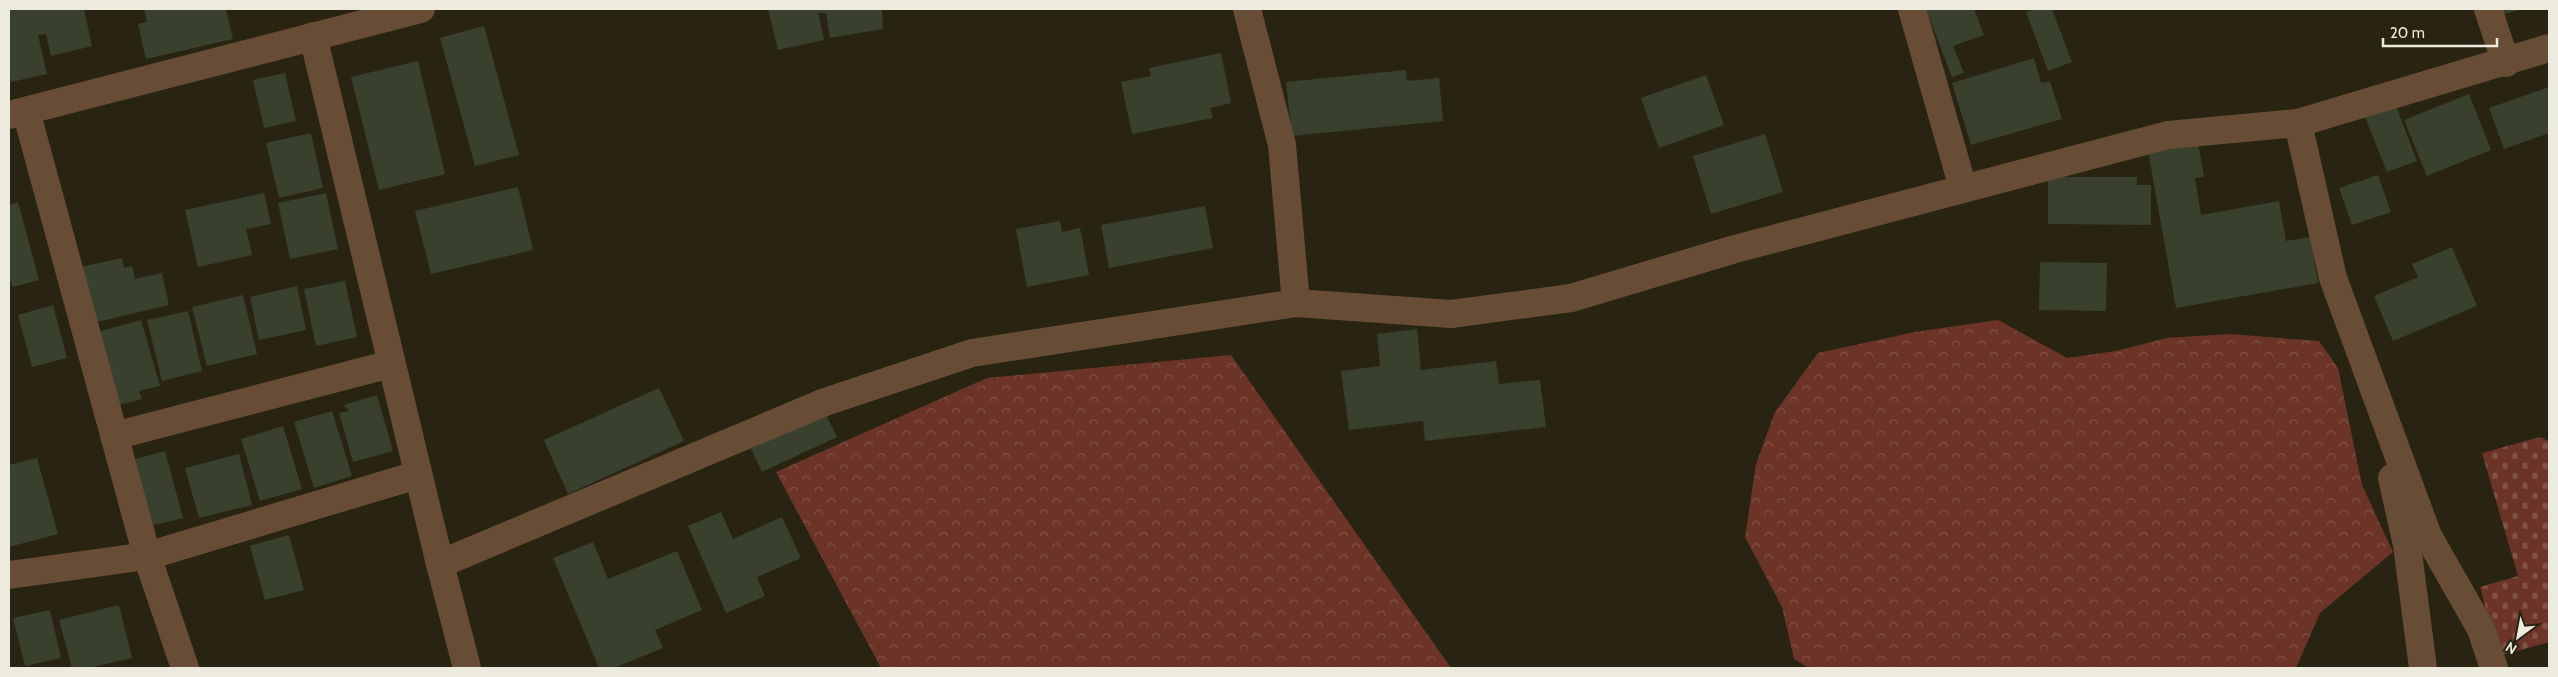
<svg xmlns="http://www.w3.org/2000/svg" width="2558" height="677" font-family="Cabin,sans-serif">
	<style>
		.forest { fill: url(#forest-crowns) }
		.cemetery { fill: url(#cemetery-stones) }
		.building { fill: #39402e }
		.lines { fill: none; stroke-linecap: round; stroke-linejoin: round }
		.minor { stroke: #674d36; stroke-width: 28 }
	</style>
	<defs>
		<pattern id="forest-crowns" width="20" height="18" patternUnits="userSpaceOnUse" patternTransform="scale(1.25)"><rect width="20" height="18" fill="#6c3428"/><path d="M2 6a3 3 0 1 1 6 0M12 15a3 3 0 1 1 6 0" fill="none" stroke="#815247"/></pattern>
		<pattern id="cemetery-stones" width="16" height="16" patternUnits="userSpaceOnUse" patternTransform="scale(1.25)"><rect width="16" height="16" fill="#6c3428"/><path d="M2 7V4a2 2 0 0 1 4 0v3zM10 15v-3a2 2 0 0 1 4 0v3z" fill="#815247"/></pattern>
	</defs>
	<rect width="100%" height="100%" fill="#292412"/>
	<!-- forest -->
	<g class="forest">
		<polygon points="1998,320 2067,358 2116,351 2167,338 2229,334 2319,341 2338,368 2362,485 2393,552 2320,613 2296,668 1809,668 1794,659 1782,607 1745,537 1756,464 1775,412 1818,353 1915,332"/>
		<polygon points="1231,355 1451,668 881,668 776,472 987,378"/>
	</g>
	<!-- cemetery -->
	<polygon class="cemetery" points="2540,437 2549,441 2549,642 2499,656 2480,587 2518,576 2482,453"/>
	<!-- building -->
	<g class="building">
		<polygon points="9,9 84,9 92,46 51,56 46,34 38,35 47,74 11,82 9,70"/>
		<polygon points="144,9 226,9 233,39 146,59 138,24 147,22"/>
		<polygon points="768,9 882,9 883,29 830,38 826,13 818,13 824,40 778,50"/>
		<polygon points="1926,9 1974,9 1984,35 1953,46 1964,73 1952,77"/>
		<polygon points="2036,9 2052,9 2072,62 2048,71 2026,12"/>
		<polygon points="2492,9 2522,9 2495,17"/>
		<polygon points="484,26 519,155 475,166 440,38"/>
		<polygon points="1221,53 1231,103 1210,108 1213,118 1132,134 1121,82 1151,76 1149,68"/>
		<polygon points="2034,58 2041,83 2050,81 2062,119 1971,145 1952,83"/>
		<polygon points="418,61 445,174 379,190 351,77"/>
		<polygon points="1406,70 1407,81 1439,78 1443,121 1292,136 1286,82"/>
		<polygon points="285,73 296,121 264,128 253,80"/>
		<polygon points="1706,75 1724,125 1659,148 1641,98"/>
		<polygon points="2549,87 2549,133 2504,149 2489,108"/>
		<polygon points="2469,94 2491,150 2427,176 2404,120"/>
		<polygon points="2396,106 2417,161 2387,172 2365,117"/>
		<polygon points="311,133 323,188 279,198 266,143"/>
		<polygon points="1765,134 1783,192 1711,214 1693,156"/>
		<polygon points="2197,136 2204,177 2195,178 2201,215 2279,201 2286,241 2310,237 2318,283 2176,308 2147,145"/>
		<polygon points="2378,175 2391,212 2352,225 2339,188"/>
		<polygon points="2048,177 2137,177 2137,185 2151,185 2151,225 2048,224"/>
		<polygon points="518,187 533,250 431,274 415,211"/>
		<polygon points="264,193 271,224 246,229 252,255 198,267 185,210"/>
		<polygon points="326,193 338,249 290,259 278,203"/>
		<polygon points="18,202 39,280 13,287 11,282 9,282 9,205"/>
		<polygon points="1205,206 1213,248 1109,268 1101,225"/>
		<polygon points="1060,221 1062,232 1080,228 1089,275 1027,287 1016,229"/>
		<polygon points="2452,247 2477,306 2393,341 2374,296 2418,277 2412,264"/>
		<polygon points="122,258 124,268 132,266 135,279 162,273 169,305 89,324 76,268"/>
		<polygon points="2040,262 2107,263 2106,311 2039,310"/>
		<polygon points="345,281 357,337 316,346 304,289"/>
		<polygon points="297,286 306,330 259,340 250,297"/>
		<polygon points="243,295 257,354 207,366 192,307"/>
		<polygon points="53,305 67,358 32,367 18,315"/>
		<polygon points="188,311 202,371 162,381 147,320"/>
		<polygon points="141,320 160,386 139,391 142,399 114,406 94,333"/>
		<polygon points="1417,329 1421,370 1496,361 1499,384 1540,380 1546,427 1425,441 1423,421 1349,430 1341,371 1380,366 1377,334"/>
		<polygon points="659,388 684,441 568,494 544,440"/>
		<polygon points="377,395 393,451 353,462 339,413 349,411 344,405"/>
		<polygon points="332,411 352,476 314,488 294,422"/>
		<polygon points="825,413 837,437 762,472 750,447"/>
		<polygon points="283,426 302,489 260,501 241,439"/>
		<polygon points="165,451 183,518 146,527 128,461"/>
		<polygon points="239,454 252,505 199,518 185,468"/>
		<polygon points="37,458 58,534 9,547 9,465"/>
		<polygon points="721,512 733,539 782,517 801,558 757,577 765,596 726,613 688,526"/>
		<polygon points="289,535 304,590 265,600 250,546"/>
		<polygon points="593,542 608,579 677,551 702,610 655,630 663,648 614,668 599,668 553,558"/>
		<polygon points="119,605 132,658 88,668 72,668 59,620"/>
		<polygon points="50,610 61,658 25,666 13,618"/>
	</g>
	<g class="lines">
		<!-- minor -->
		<g class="minor">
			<polyline points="1247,9 1282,145 1296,303"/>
			<polyline points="1912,9 1963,188"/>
			<polyline points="2488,9 2506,63"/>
			<polyline points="313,36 440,564 825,402 972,353 1296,303 1451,314 1571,298 1735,249 2168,135 2298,123 2549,48"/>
			<polyline points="26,111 147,556 185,668"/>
			<polyline points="9,115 421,9"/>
			<polyline points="2298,123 2333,278 2428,536 2481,629 2494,668"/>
			<polyline points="114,436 391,364"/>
			<polyline points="2392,478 2407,545 2423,668"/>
			<polyline points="440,564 467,668"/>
			<polyline points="9,575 147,556 417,475"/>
		</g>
	</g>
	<!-- border -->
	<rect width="2558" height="677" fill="none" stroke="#edeade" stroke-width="20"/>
	<!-- north arrow -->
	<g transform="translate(2518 637) rotate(212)" stroke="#292412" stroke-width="4" paint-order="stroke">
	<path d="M0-4L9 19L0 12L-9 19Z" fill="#edeade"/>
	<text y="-8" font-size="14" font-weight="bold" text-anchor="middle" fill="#edeade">N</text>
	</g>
	<!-- scale -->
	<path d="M2383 38v8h114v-8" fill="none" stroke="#edeade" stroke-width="2.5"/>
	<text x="2390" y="38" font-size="15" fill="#edeade" stroke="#292412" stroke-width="4" paint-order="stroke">20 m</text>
</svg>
